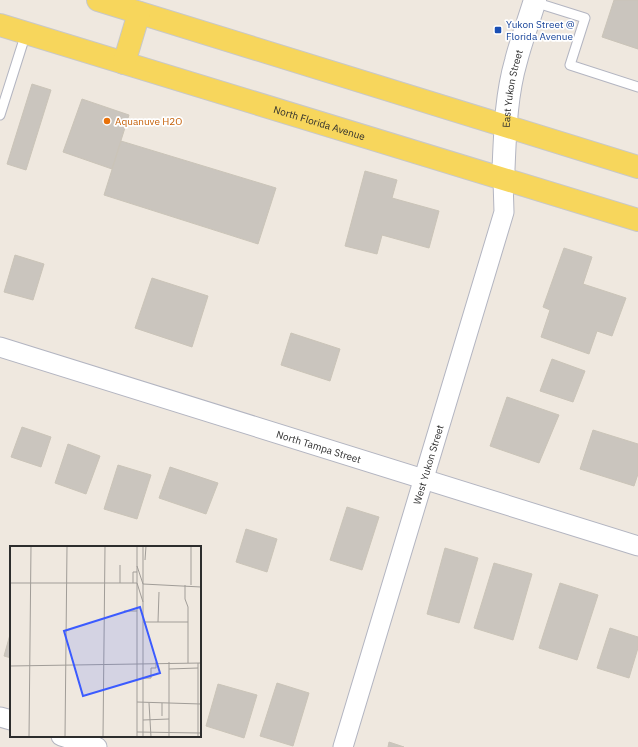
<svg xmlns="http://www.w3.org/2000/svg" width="638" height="747" font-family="'IBM Plex Sans',sans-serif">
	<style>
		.building { fill: #cac5be; stroke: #cac4b8 }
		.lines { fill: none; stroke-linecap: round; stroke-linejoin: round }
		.service-casing { stroke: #b3b5c1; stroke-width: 11 }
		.minor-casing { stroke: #b3b5c1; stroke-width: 21 }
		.tertiary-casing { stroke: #b3b5c1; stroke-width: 24 }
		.primary-casing { stroke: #c8c8c8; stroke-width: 24 }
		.service { stroke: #fff; stroke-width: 9 }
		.minor { stroke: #fff; stroke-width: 19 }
		.tertiary { stroke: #fff; stroke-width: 22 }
		.primary { stroke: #f7d65c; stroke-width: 22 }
		.transit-dot { fill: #1a4fb4; stroke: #fff; stroke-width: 1.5 }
		.food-dot { fill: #e8710a; stroke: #fff; stroke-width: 1.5 }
		.labels { text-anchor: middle; stroke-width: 3.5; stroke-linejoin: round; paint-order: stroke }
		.transit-label { font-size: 10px; fill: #164399; stroke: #fff; text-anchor: start }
		.street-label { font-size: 10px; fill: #2d2d2d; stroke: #fff }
		.food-label { font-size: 10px; fill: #c56008; stroke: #fff; text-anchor: start }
		.inset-road { fill: none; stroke: #a19d98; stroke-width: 1 }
		.view { fill: #3b5bff; fill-opacity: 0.15; stroke: #3b5bff; stroke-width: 2 }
		.inset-edge { fill: none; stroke: #2d2d2d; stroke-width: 2 }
	</style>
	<rect width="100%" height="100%" fill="#efe8df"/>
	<!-- building -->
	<g class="building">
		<polygon points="614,0 638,0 638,49 602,37"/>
		<polygon points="32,84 51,90 26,170 7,164"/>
		<polygon points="82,99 129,115 112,169 63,152"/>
		<polygon points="121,141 276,188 258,244 104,195"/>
		<polygon points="365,171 397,180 392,198 439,211 429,248 382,235 377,254 345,246"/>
		<polygon points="564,248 592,257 583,284 626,298 612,336 597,331 589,354 541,337 550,310 543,307"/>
		<polygon points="15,255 44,264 33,300 4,292"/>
		<polygon points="152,278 208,296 192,347 135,328"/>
		<polygon points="291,333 340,349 330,381 281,365"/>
		<polygon points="552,359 585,371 573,402 540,391"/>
		<polygon points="507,397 559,415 539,463 490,446"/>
		<polygon points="22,427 51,437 41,467 11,457"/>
		<polygon points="593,430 638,444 638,474 634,486 580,469"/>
		<polygon points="68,444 100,456 86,494 55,483"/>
		<polygon points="118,465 151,475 137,519 104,509"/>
		<polygon points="170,467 218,483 206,514 159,498"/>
		<polygon points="347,507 379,517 362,570 330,560"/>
		<polygon points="246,529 277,539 267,572 236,562"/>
		<polygon points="445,548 478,558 459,623 427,614"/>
		<polygon points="494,563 532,574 513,640 474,628"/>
		<polygon points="560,583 598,595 577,660 539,648"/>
		<polygon points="610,628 638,637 638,648 629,678 597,668"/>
		<polygon points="11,631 11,658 4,656"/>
		<polygon points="277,683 309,693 293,746 260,736"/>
		<polygon points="218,684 257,695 244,738 206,726"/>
		<polygon points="389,742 404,747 388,747"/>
	</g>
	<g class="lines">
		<!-- service casing -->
		<g class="service-casing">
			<g id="service">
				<polyline points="534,2 585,18 570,65 638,87"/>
				<polyline points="0,115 26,33"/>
			</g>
		</g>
		<!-- minor casing -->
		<g class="minor-casing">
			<g id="minor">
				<path id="s1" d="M 0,347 L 638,546"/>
				<polyline points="0,717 11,720"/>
				<polyline points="61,736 97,747"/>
				<path id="s2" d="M 343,747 L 504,212 L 503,180"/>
			</g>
		</g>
		<!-- tertiary casing -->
		<g class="tertiary-casing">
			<g id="tertiary">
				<path id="s3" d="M 503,180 C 505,140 505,99 516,61 C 521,41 529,20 535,0"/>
			</g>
		</g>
		<!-- primary casing -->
		<g class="primary-casing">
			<g id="primary">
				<polyline points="98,0 638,167"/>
				<path id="s4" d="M 0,25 L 638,220"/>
				<polyline points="124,63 139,13"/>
			</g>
		</g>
		<!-- service -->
		<use href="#service" class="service"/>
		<!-- minor -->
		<use href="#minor" class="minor"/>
		<!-- tertiary -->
		<use href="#tertiary" class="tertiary"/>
		<!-- primary -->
		<use href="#primary" class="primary"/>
	</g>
	<!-- markers -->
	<rect class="transit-dot" x="494" y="26" width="8" height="8" rx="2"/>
	<circle class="food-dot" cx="107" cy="121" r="4"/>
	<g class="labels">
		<!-- transit labels -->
		<g class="transit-label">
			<text x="506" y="28">Yukon Street @<tspan x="506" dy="12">Florida Avenue</tspan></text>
		</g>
		<!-- street labels -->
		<g class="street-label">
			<text dy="4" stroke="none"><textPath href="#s3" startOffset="92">East Yukon Street</textPath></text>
			<text dy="4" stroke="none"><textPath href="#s4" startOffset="334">North Florida Avenue</textPath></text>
			<text dy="4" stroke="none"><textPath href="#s1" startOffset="334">North Tampa Street</textPath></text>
			<text dy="4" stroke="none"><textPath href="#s2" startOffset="295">West Yukon Street</textPath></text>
		</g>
		<!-- food labels -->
		<g class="food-label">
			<text x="115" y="125">Aquanuve H2O</text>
		</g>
	</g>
	<!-- overview -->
	<g transform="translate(10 546)">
		<rect width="191" height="191" fill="#efe8df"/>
		<path class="inset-road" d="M 127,0 L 127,191M 135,14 L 136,0M 127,20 L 133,38M 0,37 L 127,37M 110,37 L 110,19M 123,37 L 123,26 L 127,26M 127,37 L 133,56M 133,38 L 191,41M 175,39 L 175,53 L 178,61 L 178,117M 181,39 L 181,0M 114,65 L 127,65M 133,76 L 178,76M 148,76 L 149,46M 188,117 L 188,191M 0,120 L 191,117M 159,123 L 188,122M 133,132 L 141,132 L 141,122 L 146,122 L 146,116M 127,156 L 191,158M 139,157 L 141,191M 152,170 L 152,157M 133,174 L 159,173M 127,186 L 191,187M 19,191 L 21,0M 55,191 L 57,0M 93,191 L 95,0M 133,191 L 133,0M 159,191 L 159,116"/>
		<path class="view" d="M 130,61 L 150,127 L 73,150 L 54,85 Z"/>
		<rect width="191" height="191" class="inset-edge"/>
	</g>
</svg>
